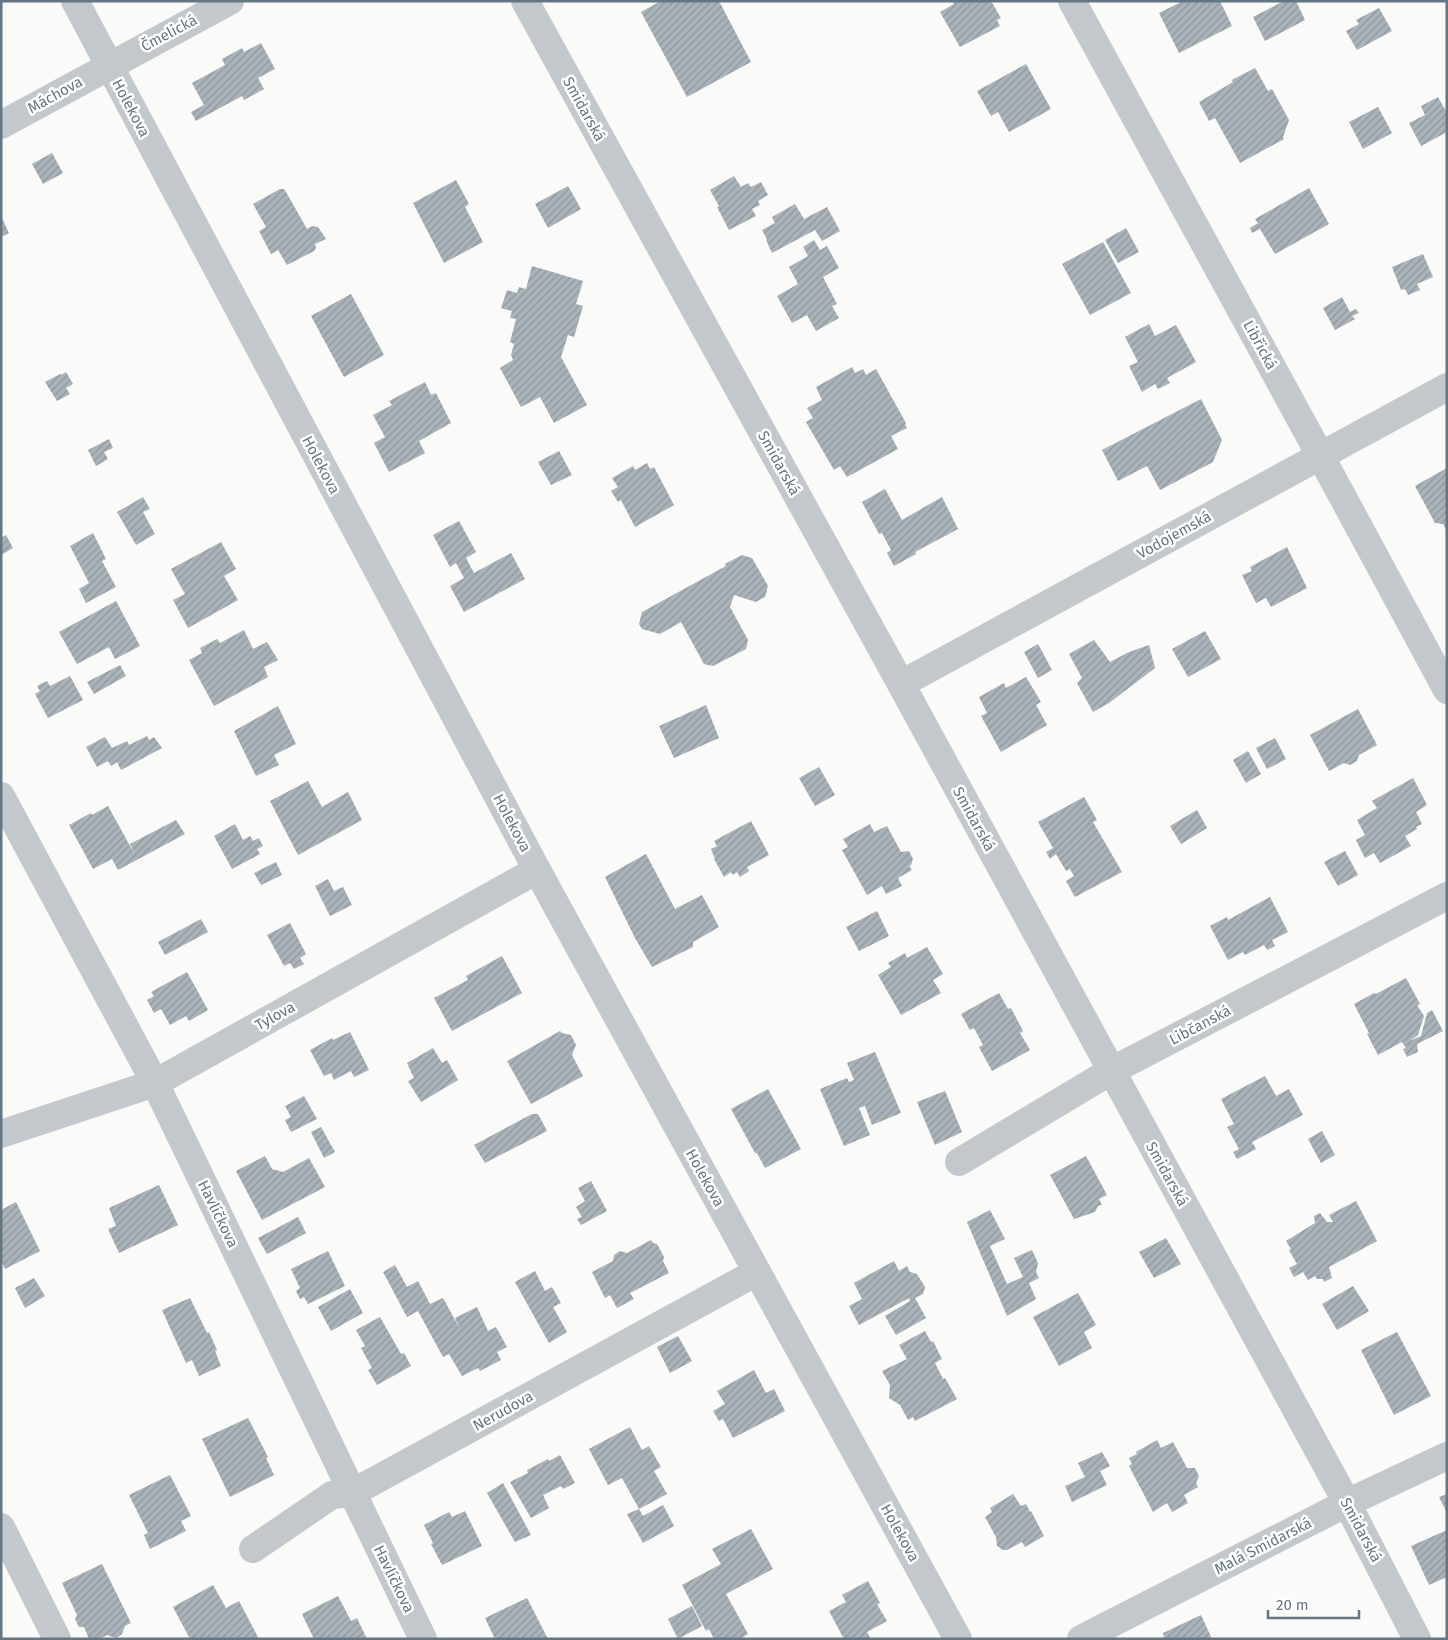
<svg xmlns="http://www.w3.org/2000/svg" width="1448" height="1640" font-family="'Fira Sans',sans-serif">
	<style>
		.building { fill: url(#building-hatch) }
		.lines { fill: none; stroke-linecap: round; stroke-linejoin: round }
		.minor { stroke: #c3c8cc; stroke-width: 28 }
		.labels { text-anchor: middle; stroke-width: 5; stroke-linejoin: round; paint-order: stroke }
		.street-label { font-size: 15px; fill: #657683; stroke: #fff }
	</style>
	<defs>
		<pattern id="building-hatch" width="6" height="6" patternUnits="userSpaceOnUse" patternTransform="scale(1.25)"><rect width="6" height="6" fill="#aab3b9"/><path d="M-1 1l2-2M0 6l6-6M5 7l2-2" fill="none" stroke="#8e969c"/></pattern>
	</defs>
	<rect width="100%" height="100%" fill="#fafaf8"/>
	<!-- building -->
	<g class="building">
		<polygon points="661,1 719,1 751,62 687,97 641,12"/>
		<polygon points="952,1 991,1 1001,18 997,20 1000,26 960,47 940,12 954,4"/>
		<polygon points="1183,1 1220,1 1232,26 1179,53 1159,13"/>
		<polygon points="1284,1 1296,1 1305,20 1265,41 1253,17"/>
		<polygon points="1379,8 1392,31 1357,50 1346,31 1359,24 1356,20"/>
		<polygon points="261,43 275,69 258,78 264,89 244,100 242,96 196,121 191,112 204,105 192,83 225,65 222,59 242,48 244,52"/>
		<polygon points="1026,64 1051,109 1009,132 998,112 991,116 977,91"/>
		<polygon points="1255,68 1268,91 1272,89 1289,120 1283,137 1284,139 1240,163 1215,118 1209,121 1199,102 1233,82 1232,80"/>
		<polygon points="1438,97 1447,113 1447,132 1421,146 1409,123 1425,115 1421,106"/>
		<polygon points="1378,107 1392,133 1363,149 1349,122"/>
		<polygon points="52,153 63,173 43,184 32,164"/>
		<polygon points="734,176 741,187 748,183 751,187 761,182 768,195 758,201 760,205 752,209 756,216 729,230 717,207 719,206 710,190"/>
		<polygon points="456,180 469,204 465,207 483,242 444,263 413,203"/>
		<polygon points="568,186 581,209 548,228 535,204"/>
		<polygon points="1309,188 1329,224 1275,254 1260,229 1252,233 1250,228 1258,223 1255,219"/>
		<polygon points="280,189 284,189 286,192 307,229 312,226 318,227 326,239 315,244 316,248 314,251 287,265 278,250 271,254 259,231 266,227 253,204"/>
		<polygon points="795,204 804,219 827,207 840,231 822,241 815,230 772,253 766,240 767,239 762,230 775,223 772,217"/>
		<polygon points="1,216 9,233 1,237"/>
		<polygon points="1126,228 1139,252 1118,263 1105,240"/>
		<polygon points="814,240 820,250 827,246 839,268 823,277 837,304 832,306 839,318 816,331 807,315 792,323 777,296 798,284 789,267 808,256 803,247"/>
		<polygon points="1103,242 1131,293 1090,315 1062,264"/>
		<polygon points="1423,254 1433,277 1417,284 1420,290 1408,295 1405,289 1401,290 1392,267"/>
		<polygon points="532,266 583,281 576,304 583,306 574,337 568,335 561,357 587,405 554,423 540,397 521,407 500,368 513,360 511,355 514,344 510,342 516,319 510,318 512,311 501,308 507,290 517,293 519,287 526,289"/>
		<polygon points="351,294 384,355 344,377 311,316"/>
		<polygon points="1342,297 1350,312 1356,309 1359,313 1352,316 1355,319 1335,330 1323,308"/>
		<polygon points="1149,324 1155,336 1176,325 1196,362 1167,378 1170,383 1158,389 1155,384 1142,392 1129,366 1138,362 1125,337"/>
		<polygon points="852,367 855,373 863,369 866,375 876,369 906,423 905,424 907,428 891,436 898,449 847,477 840,466 834,470 806,422 813,418 807,408 822,400 816,387"/>
		<polygon points="66,372 73,384 66,388 70,394 57,401 45,382 60,374 61,375"/>
		<polygon points="425,382 431,395 436,393 451,423 419,441 425,453 389,472 374,443 385,437 373,415 392,405 389,401"/>
		<polygon points="1201,399 1222,440 1213,462 1160,490 1147,466 1118,481 1102,450"/>
		<polygon points="109,439 113,448 104,452 108,459 96,466 88,450"/>
		<polygon points="559,451 572,475 551,485 538,462"/>
		<polygon points="647,463 650,469 654,467 674,505 635,527 621,500 618,502 611,491 618,487 612,478 633,466 635,470"/>
		<polygon points="1447,468 1447,531 1443,524 1435,523 1415,486"/>
		<polygon points="885,489 902,520 942,497 958,529 915,552 916,554 894,566 887,553 891,550 882,533 879,534 862,502"/>
		<polygon points="143,497 150,509 143,512 155,534 136,545 117,512"/>
		<polygon points="459,521 476,552 466,558 474,573 511,553 525,579 464,612 450,586 464,578 456,563 450,567 433,535"/>
		<polygon points="93,533 106,559 102,561 116,587 86,603 79,589 89,583 70,546"/>
		<polygon points="6,535 13,548 1,555 1,538"/>
		<polygon points="221,542 236,569 224,576 238,600 188,628 173,600 185,594 171,569"/>
		<polygon points="1287,547 1307,588 1271,607 1266,598 1256,603 1242,575 1252,571 1250,567"/>
		<polygon points="742,555 752,558 768,586 765,597 756,602 734,595 730,607 748,640 746,649 713,666 704,664 681,622 660,634 642,629 639,624 642,612 726,566 725,564"/>
		<polygon points="116,601 140,646 115,659 109,647 77,664 59,632"/>
		<polygon points="244,630 253,649 267,642 278,660 264,667 268,677 214,706 189,660 202,653 200,648 217,639 220,643"/>
		<polygon points="1205,631 1221,659 1188,677 1172,649"/>
		<polygon points="1094,640 1110,662 1129,652 1149,645 1155,668 1109,703 1093,712 1077,683 1082,678 1069,654"/>
		<polygon points="1038,644 1052,670 1038,678 1024,652"/>
		<polygon points="120,665 126,676 94,694 87,682"/>
		<polygon points="70,676 83,700 48,718 35,694 40,691 37,686 47,681 50,686"/>
		<polygon points="1026,677 1041,702 1036,705 1047,725 1001,752 981,716 987,713 979,697 1004,683 1006,688"/>
		<polygon points="706,705 719,738 674,758 659,726"/>
		<polygon points="278,706 296,744 274,755 279,765 256,776 234,731"/>
		<polygon points="1358,709 1377,745 1359,755 1357,761 1350,765 1344,763 1329,771 1310,735"/>
		<polygon points="147,736 149,740 154,737 162,748 121,770 117,762 111,766 108,761 97,767 86,747 105,737 112,748 127,741 129,745"/>
		<polygon points="1275,738 1286,759 1267,769 1256,748"/>
		<polygon points="1248,751 1261,774 1246,783 1233,760"/>
		<polygon points="819,767 835,795 815,806 799,778"/>
		<polygon points="1413,778 1427,805 1416,812 1422,824 1416,827 1417,829 1405,836 1411,846 1380,863 1374,853 1365,858 1356,840 1365,835 1357,820 1377,808 1372,801"/>
		<polygon points="308,781 322,807 348,792 362,820 298,855 270,801"/>
		<polygon points="1084,797 1097,820 1093,822 1122,872 1075,897 1066,881 1074,876 1070,869 1066,871 1056,854 1050,859 1046,852 1053,848 1038,822"/>
		<polygon points="108,806 135,855 130,844 176,820 185,834 118,870 112,859 93,869 69,825 91,813 92,815"/>
		<polygon points="1197,810 1207,828 1181,844 1170,826"/>
		<polygon points="751,821 769,855 747,867 749,871 740,877 737,872 733,875 731,872 724,877 714,859 715,859 711,849 717,846 714,841"/>
		<polygon points="235,824 243,840 250,836 253,841 259,838 263,846 257,849 260,854 232,869 214,836"/>
		<polygon points="870,824 874,832 887,826 901,852 909,851 913,859 911,865 909,866 912,870 898,878 902,886 886,894 882,886 867,895 842,850 848,847 843,839"/>
		<polygon points="1345,851 1358,875 1338,886 1324,862"/>
		<polygon points="646,854 675,909 702,895 719,927 693,942 693,947 652,967 635,938 605,877"/>
		<polygon points="276,862 282,875 261,885 254,873"/>
		<polygon points="328,879 334,891 343,887 352,905 330,916 315,886"/>
		<polygon points="1270,897 1288,932 1272,940 1275,946 1267,950 1264,945 1245,955 1243,952 1228,960 1210,926 1227,917 1228,920"/>
		<polygon points="877,911 889,936 859,951 846,927"/>
		<polygon points="201,919 208,932 165,955 158,942"/>
		<polygon points="290,923 306,954 300,958 304,964 294,969 290,963 284,966 267,935"/>
		<polygon points="927,947 943,974 933,980 941,993 901,1015 878,975 891,967 888,963 905,953 907,958"/>
		<polygon points="502,956 522,993 452,1031 434,998 468,980 466,976"/>
		<polygon points="187,972 208,1010 189,1021 186,1016 170,1025 161,1009 154,1013 147,1000 154,996 151,992"/>
		<polygon points="1406,978 1420,1004 1417,1005 1424,1016 1418,1035 1409,1041 1421,1036 1427,1013 1432,1010 1443,1031 1417,1044 1418,1052 1407,1057 1403,1049 1406,1048 1402,1042 1378,1055 1367,1034 1369,1033 1354,1004 1374,993 1376,994"/>
		<polygon points="999,993 1008,1009 1011,1008 1023,1031 1020,1033 1030,1050 992,1071 979,1047 983,1045 974,1028 970,1030 961,1014"/>
		<polygon points="560,1031 562,1033 571,1035 576,1045 572,1055 583,1076 531,1104 507,1061"/>
		<polygon points="350,1032 369,1070 354,1077 351,1071 334,1080 331,1073 324,1076 310,1050 332,1038 333,1040"/>
		<polygon points="433,1048 442,1063 447,1060 458,1080 421,1102 408,1081 414,1078 407,1063"/>
		<polygon points="875,1052 901,1113 872,1125 865,1106 859,1108 870,1135 844,1146 820,1089 847,1078 849,1082 854,1080 847,1063"/>
		<polygon points="1265,1076 1276,1096 1289,1089 1303,1115 1252,1142 1256,1149 1237,1159 1233,1152 1239,1149 1227,1127 1234,1124 1221,1099"/>
		<polygon points="768,1089 801,1149 765,1168 757,1153 755,1153 731,1109"/>
		<polygon points="945,1091 962,1132 935,1145 917,1102"/>
		<polygon points="304,1096 317,1119 291,1132 285,1120 291,1117 285,1106"/>
		<polygon points="532,1114 538,1114 547,1131 485,1163 474,1145"/>
		<polygon points="321,1127 335,1152 324,1158 311,1132"/>
		<polygon points="1322,1131 1335,1155 1321,1163 1308,1139"/>
		<polygon points="265,1156 272,1169 283,1172 309,1158 325,1187 262,1220 236,1171"/>
		<polygon points="1086,1156 1107,1195 1099,1199 1102,1205 1098,1206 1095,1212 1074,1219 1050,1175"/>
		<polygon points="591,1181 607,1211 581,1225 577,1219 582,1217 576,1207 585,1201 578,1188"/>
		<polygon points="159,1185 178,1225 119,1253 108,1229 116,1226 109,1208"/>
		<polygon points="1356,1201 1377,1241 1329,1267 1332,1278 1324,1282 1323,1279 1317,1279 1315,1276 1308,1280 1303,1272 1294,1277 1289,1268 1297,1264 1289,1250 1291,1249 1286,1241 1315,1223 1314,1216 1320,1213 1327,1222 1333,1222 1329,1215"/>
		<polygon points="16,1202 40,1251 5,1269 1,1261 1,1210"/>
		<polygon points="990,1210 1005,1239 990,1246 1007,1284 1023,1277 1014,1258 1032,1250 1038,1263 1036,1272 1039,1278 1029,1283 1036,1299 1007,1316 967,1222"/>
		<polygon points="298,1217 306,1233 267,1254 258,1238"/>
		<polygon points="1166,1238 1181,1264 1154,1278 1139,1252"/>
		<polygon points="651,1240 653,1243 657,1244 664,1257 663,1261 669,1273 630,1293 634,1299 617,1308 610,1295 605,1298 592,1272 613,1261 614,1255 620,1251 627,1253"/>
		<polygon points="328,1251 345,1286 308,1304 304,1297 300,1299 296,1291 300,1288 291,1269"/>
		<polygon points="894,1261 899,1271 907,1266 910,1272 917,1274 925,1287 923,1294 915,1298 926,1318 896,1335 885,1316 910,1301 909,1298 859,1325 849,1306 862,1299 854,1283"/>
		<polygon points="395,1265 407,1287 418,1281 430,1304 443,1298 460,1329 455,1318 477,1307 488,1331 496,1327 507,1347 497,1352 501,1360 480,1371 478,1368 462,1376 449,1354 443,1357 418,1311 407,1317 383,1272"/>
		<polygon points="535,1271 545,1291 552,1287 561,1303 553,1307 567,1332 549,1343 515,1282"/>
		<polygon points="34,1278 45,1296 25,1308 15,1288"/>
		<polygon points="1353,1286 1369,1311 1337,1330 1322,1304"/>
		<polygon points="350,1289 363,1313 331,1331 318,1307"/>
		<polygon points="1078,1293 1096,1325 1084,1332 1092,1348 1059,1366 1033,1317"/>
		<polygon points="190,1298 207,1333 209,1332 217,1350 215,1351 221,1366 199,1376 192,1360 186,1363 162,1310"/>
		<polygon points="380,1317 401,1354 404,1353 411,1366 377,1385 368,1370 372,1368 361,1348 365,1346 356,1330"/>
		<polygon points="925,1331 931,1342 933,1341 942,1359 935,1363 943,1379 945,1378 957,1399 915,1421 913,1417 908,1420 900,1405 889,1398 890,1385 882,1371 907,1359 899,1345"/>
		<polygon points="1397,1332 1431,1396 1394,1415 1361,1350"/>
		<polygon points="678,1336 692,1361 670,1373 657,1347"/>
		<polygon points="754,1370 766,1393 774,1389 785,1411 733,1438 723,1419 719,1421 713,1411 725,1404 717,1391"/>
		<polygon points="248,1418 268,1457 266,1458 274,1475 230,1497 202,1439"/>
		<polygon points="630,1427 642,1450 649,1446 661,1467 654,1471 667,1494 639,1509 622,1478 608,1485 589,1449"/>
		<polygon points="1157,1440 1161,1448 1173,1442 1187,1468 1195,1468 1199,1476 1196,1483 1198,1487 1184,1495 1188,1503 1172,1512 1167,1503 1153,1512 1129,1466 1132,1464 1129,1458 1137,1454 1136,1452"/>
		<polygon points="1102,1452 1110,1466 1100,1471 1107,1485 1072,1502 1065,1486 1085,1477 1078,1463"/>
		<polygon points="560,1455 575,1483 563,1489 561,1486 543,1495 549,1508 531,1518 510,1482 528,1473 527,1470 548,1459 549,1461"/>
		<polygon points="170,1475 191,1516 181,1521 186,1531 150,1549 144,1535 148,1533 129,1495"/>
		<polygon points="503,1483 531,1535 515,1542 487,1493"/>
		<polygon points="1013,1494 1021,1506 1026,1504 1030,1512 1031,1511 1044,1536 1025,1547 1022,1542 1007,1550 1003,1550 997,1546 996,1537 985,1517 992,1512 990,1508"/>
		<polygon points="1447,1494 1447,1513 1439,1497"/>
		<polygon points="663,1505 674,1526 643,1543 627,1514 639,1509 643,1516"/>
		<polygon points="465,1511 482,1546 442,1565 431,1544 433,1543 424,1525 449,1512 452,1517"/>
		<polygon points="751,1529 773,1569 726,1594 748,1634 740,1639 714,1639 709,1629 706,1631 682,1585 721,1564 712,1549"/>
		<polygon points="1447,1530 1447,1577 1429,1585 1411,1546"/>
		<polygon points="102,1564 131,1623 125,1626 122,1634 116,1638 107,1635 99,1639 89,1639 84,1627 79,1627 75,1619 77,1615 62,1583"/>
		<polygon points="868,1581 880,1603 877,1604 887,1621 867,1632 871,1639 844,1639 829,1611 846,1602 842,1595"/>
		<polygon points="213,1585 226,1608 239,1601 259,1639 190,1639 173,1607"/>
		<polygon points="338,1596 351,1621 357,1618 367,1639 314,1639 302,1614"/>
		<polygon points="527,1598 548,1639 495,1639 485,1618"/>
		<polygon points="692,1606 702,1626 678,1639 668,1619"/>
		<polygon points="1201,1615 1212,1639 1161,1639 1164,1637 1163,1633"/>
	</g>
	<g class="lines">
		<!-- minor -->
		<g class="minor">
			<polyline points="75,1 537,870 958,1639"/>
			<polyline points="525,1 901,684 1347,1503 1417,1639"/>
			<polyline points="1072,1 1320,455 1447,690"/>
			<polyline points="1,125 230,1"/>
			<polyline points="901,684 1447,387"/>
			<polyline points="1,796 155,1083 423,1639"/>
			<polyline points="1,1134 155,1083 537,870"/>
			<polyline points="959,1162 1111,1071 1447,896"/>
			<polyline points="1,1527 57,1639"/>
			<polyline points="253,1549 332,1495 352,1493 757,1272"/>
			<polyline points="1081,1639 1347,1503 1447,1456"/>
		</g>
	</g>
	<g class="labels">
		<!-- street labels -->
		<g class="street-label">
			<text transform="translate(169 33) rotate(-28)" y="5">Čmelická</text>
			<text transform="translate(55 95) rotate(-29)" y="5">Máchova</text>
			<text transform="translate(131 108) rotate(62)" y="5">Holekova</text>
			<text transform="translate(584 109) rotate(61)" y="5">Smidarská</text>
			<text transform="translate(1260 345) rotate(61)" y="5">Libřická</text>
			<text transform="translate(779 463) rotate(61)" y="5">Smidarská</text>
			<text transform="translate(321 465) rotate(62)" y="5">Holekova</text>
			<text transform="translate(1174 535) rotate(-29)" y="5">Vodojemská</text>
			<text transform="translate(974 819) rotate(61)" y="5">Smidarská</text>
			<text transform="translate(512 823) rotate(62)" y="5">Holekova</text>
			<text transform="translate(275 1016) rotate(-29)" y="5">Tylova</text>
			<text transform="translate(1200 1025) rotate(-28)" y="5">Libčanská</text>
			<text transform="translate(1167 1174) rotate(61)" y="5">Smidarská</text>
			<text transform="translate(705 1178) rotate(61)" y="5">Holekova</text>
			<text transform="translate(218 1214) rotate(64)" y="5">Havlíčkova</text>
			<text transform="translate(503 1411) rotate(-29)" y="5">Nerudova</text>
			<text transform="translate(1361 1530) rotate(62)" y="5">Smidarská</text>
			<text transform="translate(900 1533) rotate(61)" y="5">Holekova</text>
			<text transform="translate(1263 1546) rotate(-27)" y="5">Malá Smidarská</text>
			<text transform="translate(394 1579) rotate(64)" y="5">Havlíčkova</text>
		</g>
	</g>
	<!-- border -->
	<rect width="1448" height="1640" fill="none" stroke="#657683" stroke-width="5"/>
	<!-- scale -->
	<path d="M1268 1610v8h91v-8" fill="none" stroke="#657683" stroke-width="2.5"/>
	<text x="1276" y="1610" font-size="15" fill="#657683" stroke="#ffffff" stroke-width="4" paint-order="stroke">20 m</text>
</svg>
